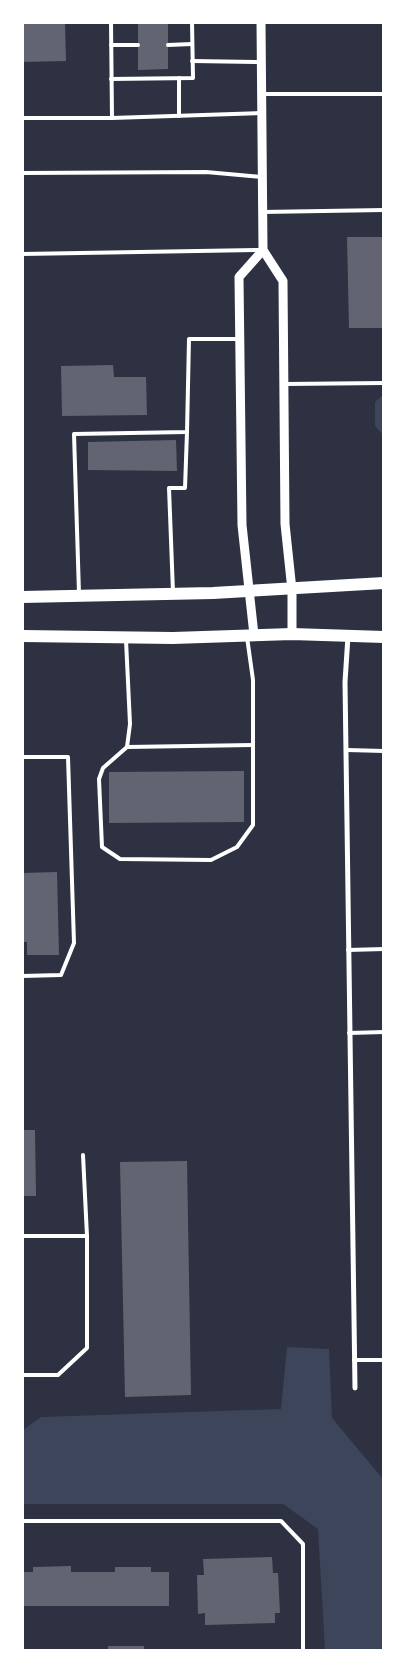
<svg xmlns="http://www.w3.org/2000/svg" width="406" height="1673" font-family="'DM Sans',sans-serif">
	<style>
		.green { fill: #3c4559 }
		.building { fill: #626471 }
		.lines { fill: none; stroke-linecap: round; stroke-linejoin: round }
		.service { stroke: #fff; stroke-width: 4 }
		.minor { stroke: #fff; stroke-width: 5 }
		.tertiary { stroke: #fff; stroke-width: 9 }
		.primary { stroke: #fff; stroke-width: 12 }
	</style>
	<rect width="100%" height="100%" fill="#2d3142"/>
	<!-- green -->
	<g class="green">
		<polygon points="383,395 384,435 383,435 375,426 375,402"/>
		<polygon points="287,1347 329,1349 332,1418 383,1479 383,1650 325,1650 318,1529 283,1504 23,1504 23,1430 41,1417 281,1409"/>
	</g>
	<!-- building -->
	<g class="building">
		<polygon points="22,22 65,22 66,61 22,62"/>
		<polygon points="138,22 168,22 168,69 138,70"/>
		<polygon points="347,237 384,237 384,328 349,328"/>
		<polygon points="113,365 114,377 146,377 147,415 62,416 61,366"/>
		<polygon points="176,440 177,471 88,470 88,442"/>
		<polygon points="244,771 244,822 109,823 109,772"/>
		<polygon points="57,872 59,955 27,955 27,942 22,942 22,873"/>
		<polygon points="22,1130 35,1130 36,1196 22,1196"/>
		<polygon points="187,1161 191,1395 125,1397 120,1162"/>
		<polygon points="272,1557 273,1573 278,1573 280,1613 275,1613 275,1623 205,1625 205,1613 198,1614 197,1575 204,1575 203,1559"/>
		<polygon points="71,1566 71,1572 115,1572 115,1567 151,1567 151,1572 169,1572 169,1606 22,1606 22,1572 33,1572 33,1567"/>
		<rect x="108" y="1646" width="36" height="4"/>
	</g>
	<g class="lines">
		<!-- service -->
		<g class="service">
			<polyline points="111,22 112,118 261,113"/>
			<polyline points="111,45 138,45"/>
			<polyline points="168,45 192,44"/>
			<polyline points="192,61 260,62"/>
			<polyline points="179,78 179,116"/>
			<polyline points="111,79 193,78 192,22"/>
			<polyline points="262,94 384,94"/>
			<polyline points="22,118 112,118"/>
			<polyline points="22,173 206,172 261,177"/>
			<polyline points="262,212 384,210"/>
			<polyline points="22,254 260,250"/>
			<polyline points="285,384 384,383"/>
			<polyline points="173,592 169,488 185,488 187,432"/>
			<polyline points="79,593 74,434 187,432 189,339 239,339"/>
			<polyline points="126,640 130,724 127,747 103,768 99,779 102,847 120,859 211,860 237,847 253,825 253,680 247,637"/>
			<polyline points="127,747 253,745"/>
			<polyline points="347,750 384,751"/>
			<polyline points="22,757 68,757 74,943 61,975 22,976"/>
			<polyline points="348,950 384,949"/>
			<polyline points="349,1033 384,1032"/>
			<polyline points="83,1155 87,1236"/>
			<polyline points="22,1236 87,1236 87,1348 58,1375 22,1375"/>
			<polyline points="354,1360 384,1360"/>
			<polyline points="22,1521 281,1521 303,1544 303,1650"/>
		</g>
		<!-- minor -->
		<polyline class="minor" points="348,636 345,682 355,1388"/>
		<!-- tertiary -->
		<g class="tertiary">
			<polyline points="261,22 263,250 283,281 285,524 292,590 292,634"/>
			<polyline points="254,635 242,525 239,277 263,250"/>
		</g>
		<!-- primary -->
		<g class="primary">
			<polyline points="22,597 213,593 384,583"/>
			<polyline points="22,636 173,638 292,634 384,637"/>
		</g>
	</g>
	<!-- border -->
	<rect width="406" height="1673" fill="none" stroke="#ffffff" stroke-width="48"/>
</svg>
